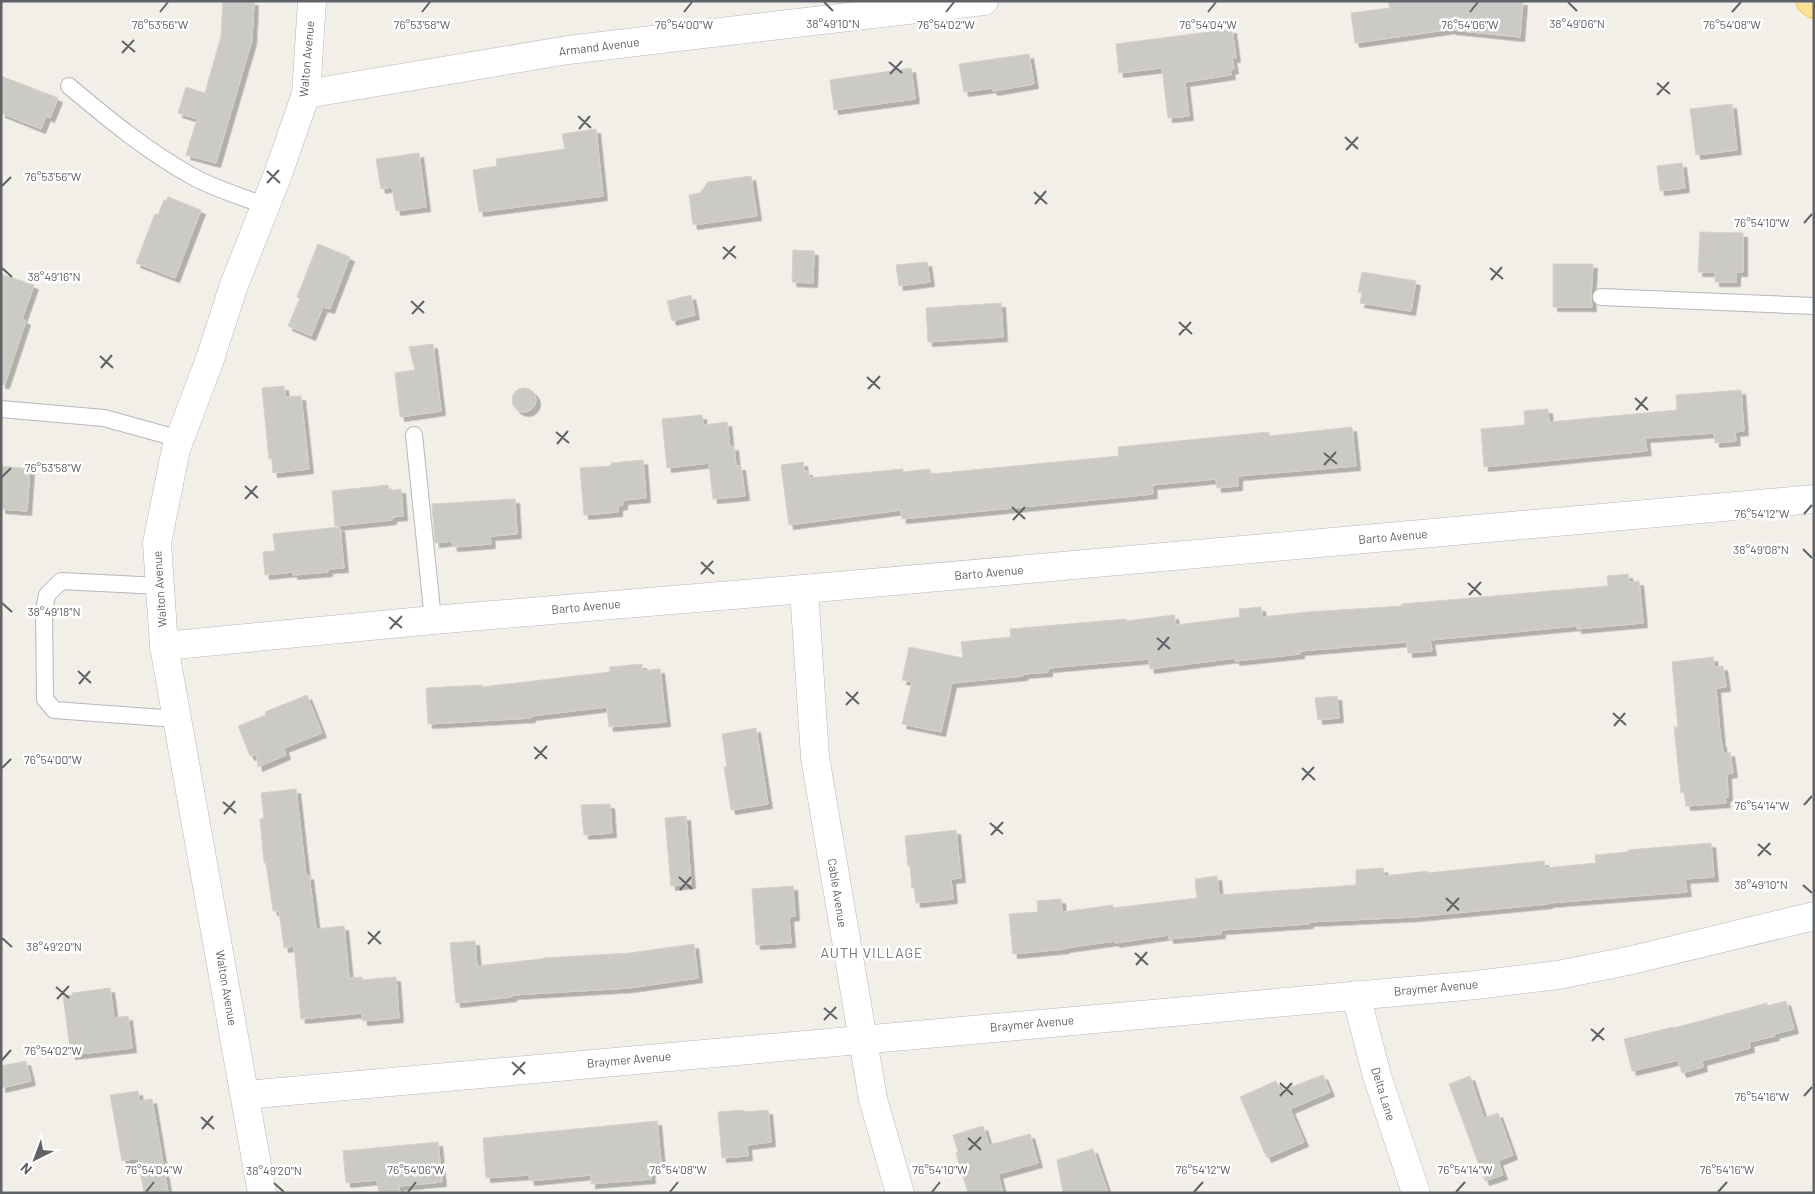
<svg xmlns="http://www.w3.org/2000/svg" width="1815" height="1194" font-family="Barlow,sans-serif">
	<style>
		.building { fill: #cccac5; stroke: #d6d1c6; filter: url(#shadow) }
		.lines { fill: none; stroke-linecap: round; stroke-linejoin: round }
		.lane-casing { stroke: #b5b8bc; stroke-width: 18 }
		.street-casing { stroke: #b5b8bc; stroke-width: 29 }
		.highway-casing { stroke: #f9ab00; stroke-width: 29 }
		.lane { stroke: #fff; stroke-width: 16 }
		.street { stroke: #fff; stroke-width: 28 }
		.highway { stroke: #fde293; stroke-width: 28 }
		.ticks { fill: none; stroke: #5f6368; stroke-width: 2 }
		.labels { text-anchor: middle; stroke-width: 5; stroke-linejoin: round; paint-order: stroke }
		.street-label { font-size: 12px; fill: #5f6368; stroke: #fff }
		.neighbourhood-label { font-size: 14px; letter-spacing: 1px; fill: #70757a; stroke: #fff }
		.ticks-label { font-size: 12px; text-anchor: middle; fill: #5f6368; stroke: #fff; stroke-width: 5; stroke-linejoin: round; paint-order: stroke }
	</style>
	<defs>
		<filter id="shadow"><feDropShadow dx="4.5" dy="4.5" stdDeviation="0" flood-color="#0004"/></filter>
	</defs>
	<rect width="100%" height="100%" fill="#f1efe8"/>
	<!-- building -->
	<g class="building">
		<polygon points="223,1 254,1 252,40 216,163 186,155 197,119 178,113 186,87 205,93 221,36"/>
		<polygon points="1388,1 1523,1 1520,37 1451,30 1452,29 1355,43 1351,13 1390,8"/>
		<polygon points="1232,29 1236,58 1232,58 1234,69 1230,70 1231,75 1185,82 1189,116 1168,118 1162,68 1119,73 1116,44"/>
		<polygon points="1029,54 1034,84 993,91 992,88 964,92 959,64"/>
		<polygon points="911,68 915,99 834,110 830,80"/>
		<polygon points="1,76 58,98 50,118 46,116 41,129 1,113"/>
		<polygon points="1732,104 1737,150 1696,155 1690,109"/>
		<polygon points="596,129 603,196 479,212 473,170 497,166 496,159 565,149 562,134"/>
		<polygon points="419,153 426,207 396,211 392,187 381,189 376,159"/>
		<polygon points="1682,163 1685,188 1660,191 1657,166"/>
		<polygon points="751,176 757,216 693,225 689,195 700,193 708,182"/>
		<polygon points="168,197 201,210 175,278 136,263 155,214 158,215 164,200 166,201"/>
		<polygon points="1700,232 1743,233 1743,272 1736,272 1736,282 1715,282 1715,272 1698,272"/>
		<polygon points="318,244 350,257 330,309 323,307 311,336 288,326 300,298 297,297"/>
		<polygon points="793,250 814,251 813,283 792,282"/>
		<polygon points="927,262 930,282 899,286 896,265"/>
		<polygon points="1553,264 1593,264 1591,297 1592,307 1553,307"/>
		<polygon points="1362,272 1416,281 1411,311 1360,303 1362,293 1358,292"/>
		<polygon points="1,274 34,285 22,319 26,321 5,384 1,384"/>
		<polygon points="691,295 695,315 672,321 667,301"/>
		<polygon points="1001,303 1003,337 928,342 926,308"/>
		<polygon points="433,344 441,411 400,417 395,373 415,370 409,347"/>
		<polygon points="284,386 285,397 301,396 309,469 273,473 272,459 269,459 262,388"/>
		<circle cx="524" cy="400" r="12"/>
		<polygon points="1741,390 1744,431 1735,432 1736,441 1715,443 1714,433 1645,438 1647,451 1484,467 1481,429 1525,425 1524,411 1548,409 1549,422 1677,410 1676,395"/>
		<polygon points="702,415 703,425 727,422 730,447 734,446 736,466 741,466 745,496 713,499 709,463 667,468 662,419"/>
		<polygon points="1352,427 1356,466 1238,476 1238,486 1217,488 1216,479 1152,485 1153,494 902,519 901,510 789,525 781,465 803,462 804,471 808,471 809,478 903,469 903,472 930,469 931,474 1119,456 1118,447 1269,432 1269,436"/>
		<polygon points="643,460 646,498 623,500 623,505 618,506 618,512 584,515 580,468 611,466 611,463"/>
		<polygon points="1,466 30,469 27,511 1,509"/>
		<polygon points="388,485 389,491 401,489 403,516 392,517 392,520 335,526 332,491"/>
		<polygon points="515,499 517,534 490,536 491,544 453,547 452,541 435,543 432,504"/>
		<polygon points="340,527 344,568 328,569 328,572 293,575 293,572 265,575 263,552 275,551 273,534"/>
		<polygon points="1628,574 1629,582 1639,581 1643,623 1577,629 1577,626 1430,640 1432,651 1408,653 1407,642 1300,651 1300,654 1235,661 1235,658 1150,669 1149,659 1048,668 1048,672 1024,674 1023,676 952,683 941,732 902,724 912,682 902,680 909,647 963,658 961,642 1011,637 1010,629 1126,619 1126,621 1174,615 1176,625 1240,617 1239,609 1261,607 1262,617 1308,612 1402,606 1402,604 1608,586 1607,576"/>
		<polygon points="1713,657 1714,667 1723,666 1726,687 1716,688 1721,743 1722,743 1723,753 1730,752 1733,773 1727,774 1728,797 1725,797 1726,803 1686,806 1684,792 1681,793 1674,727 1678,727 1672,662"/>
		<polygon points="642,664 642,671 660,669 666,722 609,727 607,707 531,716 531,718 428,724 426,688 482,685 482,687 610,672 610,667"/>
		<polygon points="307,695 322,733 284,748 286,755 258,767 256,754 250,756 238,726 266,715 265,712"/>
		<polygon points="1337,696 1339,718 1318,720 1315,698"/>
		<polygon points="756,728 768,804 731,810 724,767 727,767 722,734"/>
		<polygon points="296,789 306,876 309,875 316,929 344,926 349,978 362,977 362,980 396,977 399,1018 363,1021 362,1013 301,1019 294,946 284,948 279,911 273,911 266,863 264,863 260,819 264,818 261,793"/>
		<polygon points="610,804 612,833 584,835 581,805"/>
		<polygon points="686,816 691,884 671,886 665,818"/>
		<polygon points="956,830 961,878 951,879 953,899 916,903 914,887 912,888 910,866 908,866 905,836"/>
		<polygon points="1711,843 1714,877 1685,879 1687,892 1548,903 1548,904 1414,917 1308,922 1309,924 1221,930 1221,934 1169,939 1169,935 1115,943 1115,941 1065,948 1065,949 1013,954 1009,914 1038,912 1037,901 1061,899 1062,912 1113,905 1113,908 1197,898 1195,879 1217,876 1219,895 1356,885 1356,870 1383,868 1384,876 1428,871 1428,873 1544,861 1545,868 1596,863 1595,855 1628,852 1628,850"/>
		<polygon points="793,886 795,916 789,917 791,943 756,945 752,889"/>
		<polygon points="475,941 477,966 541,959 543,958 630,953 694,944 698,978 629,988 512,995 512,997 456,1003 450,943"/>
		<polygon points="110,988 114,1018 128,1016 132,1048 71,1055 63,996 73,995 72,993"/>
		<polygon points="1786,1001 1794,1029 1774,1034 1775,1036 1749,1042 1750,1048 1702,1061 1703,1067 1682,1073 1678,1060 1632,1071 1624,1039 1673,1027 1674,1028 1767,1003 1767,1006"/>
		<polygon points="26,1061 31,1081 1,1088 1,1066"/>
		<polygon points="1323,1075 1330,1092 1290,1109 1304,1142 1267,1158 1240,1097 1276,1081 1281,1091"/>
		<polygon points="1470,1076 1484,1118 1498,1113 1513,1155 1498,1161 1503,1175 1485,1181 1449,1084"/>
		<polygon points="138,1091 139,1101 152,1099 168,1193 144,1193 138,1158 122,1161 110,1095"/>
		<polygon points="744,1110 745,1112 768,1110 771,1142 747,1145 748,1156 722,1158 718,1112"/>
		<polygon points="657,1121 661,1162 650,1163 651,1179 591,1184 591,1175 530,1181 529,1175 486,1178 483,1138"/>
		<polygon points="983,1126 989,1145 1030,1134 1038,1163 998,1174 1003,1193 968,1193 956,1153 958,1152 953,1135"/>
		<polygon points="438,1142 442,1182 399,1186 400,1193 379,1193 377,1180 346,1183 343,1151"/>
		<polygon points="1093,1149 1108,1193 1063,1193 1057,1160"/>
	</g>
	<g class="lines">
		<!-- lane casing -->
		<g class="lane-casing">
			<g id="lane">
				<path d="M 69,86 C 107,118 147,151 190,175 C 212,188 241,196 265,206"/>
				<polyline points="1601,297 1814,306"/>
				<polyline points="1,409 104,418 180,439"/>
				<polyline points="414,435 433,620"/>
				<polyline points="160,586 61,581 47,595 44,610 45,699 54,710 177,719"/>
			</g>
		</g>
		<!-- street casing -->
		<g class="street-casing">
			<g id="street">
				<polyline points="306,94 568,50 984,1"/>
				<polyline points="804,589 815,757 873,1099 900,1193"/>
				<polyline points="164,646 433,620 804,589 1814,499"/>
				<polyline points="1356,995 1377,1076 1416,1193"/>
				<polyline points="245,1095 1476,985 1558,975 1632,960 1814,916"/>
				<polyline points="262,1193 164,646 157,543 176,449 210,359 234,285 278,174 306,94 312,1"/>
			</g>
		</g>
		<!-- highway casing -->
		<g class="highway-casing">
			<polyline id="highway" points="1810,1 1814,4"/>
		</g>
		<!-- lane -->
		<use href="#lane" class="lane"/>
		<!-- street -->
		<use href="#street" class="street"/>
		<!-- highway -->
		<use href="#highway" class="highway"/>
	</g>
	<!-- ticks -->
	<path class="ticks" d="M 824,2 L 833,11M 1568,2 L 1577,11M 160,12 L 168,2M 422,12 L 430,2M 684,12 L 692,2M 946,12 L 954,2M 1208,12 L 1216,2M 1470,12 L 1478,2M 1732,12 L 1741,2M 122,41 L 135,52M 122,53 L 134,40M 889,62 L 902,73M 890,74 L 902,61M 1657,83 L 1670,94M 1657,95 L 1669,82M 578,116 L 591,128M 579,129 L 590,116M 1345,137 L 1358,149M 1346,150 L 1358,137M 267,171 L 280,183M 267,183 L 279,170M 2,186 L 11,177M 1034,192 L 1047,204M 1035,204 L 1046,191M 1804,223 L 1812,214M 723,247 L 736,258M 723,259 L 735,246M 2,268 L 12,277M 1490,268 L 1503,279M 1491,280 L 1502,267M 411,301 L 424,313M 412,314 L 424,301M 1179,322 L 1192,334M 1179,335 L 1191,322M 100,356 L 113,368M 101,368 L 112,355M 867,377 L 880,389M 868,389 L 880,376M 1635,398 L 1648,410M 1636,410 L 1647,397M 556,432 L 569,443M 557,444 L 568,431M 1324,453 L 1337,464M 1324,465 L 1336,452M 2,477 L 11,468M 245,486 L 258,498M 245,499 L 257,486M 1012,507 L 1025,519M 1804,514 L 1812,505M 1013,520 L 1025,507M 1803,549 L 1812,558M 701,562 L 714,574M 701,574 L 713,561M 1468,583 L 1481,595M 1469,595 L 1481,582M 2,603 L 12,612M 389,617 L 402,628M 390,629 L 402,616M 1157,638 L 1170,649M 1158,650 L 1169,637M 78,671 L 91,683M 79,684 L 90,671M 846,692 L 859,704M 846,705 L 858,692M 1613,713 L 1626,725M 1614,726 L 1625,713M 534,747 L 547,759M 535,759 L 547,746M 2,768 L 11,759M 1302,768 L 1315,780M 1302,780 L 1314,767M 223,802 L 236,813M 1804,805 L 1812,796M 224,814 L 235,801M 990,823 L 1003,834M 991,835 L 1003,822M 1758,844 L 1771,855M 1758,856 L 1770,843M 679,877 L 692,889M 1803,885 L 1812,893M 680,890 L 691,877M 1446,898 L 1459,910M 1447,911 L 1459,898M 368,932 L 381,944M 2,938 L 12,947M 368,944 L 380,931M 1135,953 L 1148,965M 1136,965 L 1147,952M 56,987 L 69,998M 57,999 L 69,986M 824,1008 L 837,1019M 824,1020 L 836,1007M 1591,1029 L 1604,1040M 1592,1041 L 1604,1028M 2,1060 L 11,1050M 512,1062 L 525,1074M 513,1075 L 525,1062M 1280,1083 L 1293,1095M 1280,1096 L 1292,1083M 1804,1096 L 1812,1087M 201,1117 L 214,1129M 202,1129 L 213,1116M 968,1138 L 981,1150M 969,1150 L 981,1137M 274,1183 L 284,1192M 146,1192 L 154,1182M 408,1192 L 416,1182M 670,1192 L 678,1182M 932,1192 L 940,1182M 1194,1192 L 1203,1182M 1456,1192 L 1465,1182M 1718,1192 L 1727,1182"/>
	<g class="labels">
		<!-- street labels -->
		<g class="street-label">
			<text transform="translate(599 47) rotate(-7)" y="4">Armand Avenue</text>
			<text transform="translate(307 59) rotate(-85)" y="4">Walton Avenue</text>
			<text transform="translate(1393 537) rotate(-5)" y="4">Barto Avenue</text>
			<text transform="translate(989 573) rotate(-5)" y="4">Barto Avenue</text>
			<text transform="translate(160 589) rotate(-94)" y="4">Walton Avenue</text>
			<text transform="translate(586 607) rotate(-5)" y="4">Barto Avenue</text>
			<text transform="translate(837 893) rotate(81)" y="4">Cable Avenue</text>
			<text transform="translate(226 988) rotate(80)" y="4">Walton Avenue</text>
			<text transform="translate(1436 988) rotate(-5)" y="4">Braymer Avenue</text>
			<text transform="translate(1032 1024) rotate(-5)" y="4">Braymer Avenue</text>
			<text transform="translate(629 1060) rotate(-5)" y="4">Braymer Avenue</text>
			<text transform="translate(1383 1094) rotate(73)" y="4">Delta Lane</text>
		</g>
		<!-- neighbourhood labels -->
		<g class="neighbourhood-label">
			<text x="872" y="958">AUTH VILLAGE</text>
		</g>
	</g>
	<g class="ticks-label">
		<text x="833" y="28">38°49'10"N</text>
		<text x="1577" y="28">38°49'06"N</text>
		<text x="160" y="29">76°53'56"W</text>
		<text x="422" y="29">76°53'58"W</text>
		<text x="684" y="29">76°54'00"W</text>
		<text x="946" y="29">76°54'02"W</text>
		<text x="1208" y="29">76°54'04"W</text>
		<text x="1470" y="29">76°54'06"W</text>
		<text x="1732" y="29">76°54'08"W</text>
		<text x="53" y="181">76°53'56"W</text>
		<text x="1762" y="227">76°54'10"W</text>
		<text x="54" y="281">38°49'16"N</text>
		<text x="53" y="472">76°53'58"W</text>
		<text x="1762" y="518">76°54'12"W</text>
		<text x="1761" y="554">38°49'08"N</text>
		<text x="54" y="616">38°49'18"N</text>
		<text x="53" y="764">76°54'00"W</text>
		<text x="1762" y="810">76°54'14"W</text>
		<text x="1761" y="889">38°49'10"N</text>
		<text x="54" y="951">38°49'20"N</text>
		<text x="53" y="1055">76°54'02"W</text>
		<text x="1762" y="1101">76°54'16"W</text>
		<text x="154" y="1174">76°54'04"W</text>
		<text x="416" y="1174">76°54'06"W</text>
		<text x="678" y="1174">76°54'08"W</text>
		<text x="940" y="1174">76°54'10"W</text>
		<text x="1203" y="1174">76°54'12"W</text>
		<text x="1465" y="1174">76°54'14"W</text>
		<text x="1727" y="1174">76°54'16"W</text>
		<text x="274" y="1175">38°49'20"N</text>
	</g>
	<!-- border -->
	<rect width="1815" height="1194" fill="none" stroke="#5f6368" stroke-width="5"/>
	<!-- north arrow -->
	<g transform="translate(35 1159) rotate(222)" stroke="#ffffff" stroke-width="4" paint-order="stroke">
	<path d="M0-4L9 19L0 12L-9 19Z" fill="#5f6368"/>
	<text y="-8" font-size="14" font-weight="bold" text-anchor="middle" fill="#5f6368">N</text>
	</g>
</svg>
